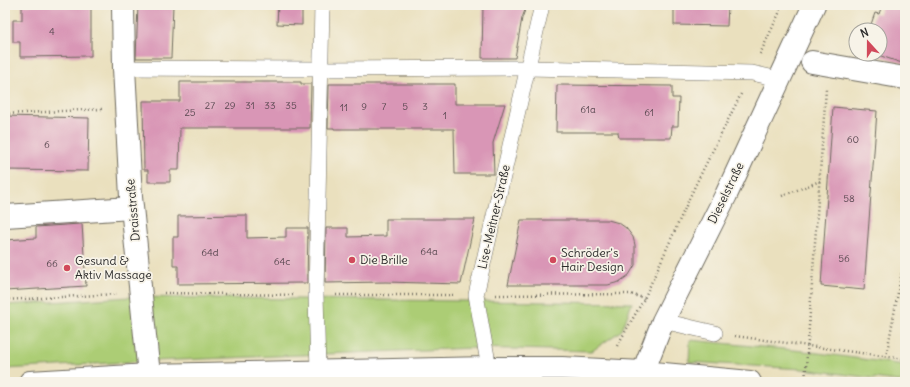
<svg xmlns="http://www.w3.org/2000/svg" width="910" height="387" font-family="Delius,sans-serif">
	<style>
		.green { fill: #accd75; stroke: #6c7c50 }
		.building { fill: #d996b6 }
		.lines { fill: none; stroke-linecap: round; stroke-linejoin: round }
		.service-casing { stroke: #6e6a5e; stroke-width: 16 }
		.minor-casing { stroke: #6e6a5e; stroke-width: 24 }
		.tertiary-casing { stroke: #6e6a5e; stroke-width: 24 }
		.path { stroke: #6e6a5e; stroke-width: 2.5; stroke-dasharray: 1 3; stroke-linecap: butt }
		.service { stroke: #fff; stroke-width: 15 }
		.minor { stroke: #fff; stroke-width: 22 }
		.tertiary { stroke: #fff; stroke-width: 22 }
		.poi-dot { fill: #d1495b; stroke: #f7f3e8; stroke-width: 1.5 }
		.labels { text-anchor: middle; stroke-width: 3.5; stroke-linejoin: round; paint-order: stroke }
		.number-label { font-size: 10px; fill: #56464e }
		.street-label { font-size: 12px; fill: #2b2b2b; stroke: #f7f3e8 }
		.poi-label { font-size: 12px; fill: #2b2b2b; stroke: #f7f3e8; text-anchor: start }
	</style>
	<rect width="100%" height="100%" fill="#f7f3e8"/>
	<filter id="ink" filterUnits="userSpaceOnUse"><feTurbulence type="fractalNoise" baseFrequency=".025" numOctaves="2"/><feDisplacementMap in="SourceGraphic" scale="8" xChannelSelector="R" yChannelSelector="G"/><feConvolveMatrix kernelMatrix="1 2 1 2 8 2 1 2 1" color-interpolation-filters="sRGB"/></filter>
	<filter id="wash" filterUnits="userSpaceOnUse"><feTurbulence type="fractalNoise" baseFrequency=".012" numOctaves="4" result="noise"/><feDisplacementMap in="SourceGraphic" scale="16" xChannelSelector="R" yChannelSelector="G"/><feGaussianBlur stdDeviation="0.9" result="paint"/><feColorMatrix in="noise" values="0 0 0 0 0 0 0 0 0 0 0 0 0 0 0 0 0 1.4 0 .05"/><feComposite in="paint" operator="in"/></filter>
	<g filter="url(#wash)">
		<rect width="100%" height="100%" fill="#eae0be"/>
		<!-- green -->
		<g class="green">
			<polygon points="130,297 632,303 622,330 592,351 473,348 129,362 5,369 5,305"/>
			<polygon points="690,340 804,351 905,365 905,382 802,369 689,362"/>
		</g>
		<g id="blocks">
			<!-- building -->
			<g class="building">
				<polygon points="22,5 91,5 91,56 20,57 20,42 13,42 13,20 22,20"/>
				<polygon points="138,5 173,5 171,58 136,58"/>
				<polygon points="278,5 302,5 302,25 277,24"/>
				<polygon points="483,5 527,5 522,18 515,58 482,58"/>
				<polygon points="674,5 728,5 727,26 674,25"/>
				<polygon points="882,5 905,5 905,64 875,54 880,54 880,30 869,30 875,13 879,14"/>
				<polygon points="180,82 301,82 301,84 311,84 310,128 180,128 179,170 170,170 170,182 148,182 148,170 144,170 143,101 180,101"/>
				<polygon points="329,84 455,84 455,104 505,104 493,143 494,174 455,174 454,129 334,129 334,128 328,128"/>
				<polygon points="557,85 672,86 672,98 679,98 678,126 672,126 671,138 619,138 618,132 556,132"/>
				<polygon points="833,107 877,111 864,290 821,286"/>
				<polygon points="5,116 89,118 88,171 5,170"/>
				<polygon points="247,215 247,238 286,237 286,228 308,228 307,283 178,284 178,266 173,266 173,237 178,237 178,216"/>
				<polygon points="386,219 475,219 461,284 386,282 325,283 326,228 348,228 348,237 386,236"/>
				<polygon points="521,220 608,220 619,223 626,228 633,237 635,245 635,265 629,275 619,282 608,285 508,285"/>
				<polygon points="80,224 82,224 86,286 5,291 5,240 36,238 36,227"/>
			</g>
		</g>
	</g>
	<g filter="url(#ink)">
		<use href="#blocks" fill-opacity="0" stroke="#6e6a5e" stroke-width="1"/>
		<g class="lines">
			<!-- service casing -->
			<g class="service-casing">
				<g id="service">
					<polyline points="124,68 321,69 528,68 752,73 779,79"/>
					<polyline points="663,321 715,333"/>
					<polyline points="489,368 476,295 542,5"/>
					<polyline points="318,371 316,295 322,5"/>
				</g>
			</g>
			<!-- minor casing -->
			<g class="minor-casing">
				<g id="minor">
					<polyline points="123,5 124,68 131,197 149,375"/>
					<polyline points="812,62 905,78"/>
					<polyline points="5,216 132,208"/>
					<polyline points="30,382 149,375 489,368 562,368 642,372 750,382"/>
				</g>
			</g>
			<!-- tertiary casing -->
			<g class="tertiary-casing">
				<polyline id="tertiary" points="639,382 663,321 726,195 814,5"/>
			</g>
			<!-- path -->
			<g class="path">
				<polyline points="760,54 783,5"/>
				<polyline points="5,114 102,109"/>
				<polyline points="782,196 820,181"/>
				<polyline points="164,293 295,295"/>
				<polyline points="336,295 455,295"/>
				<polyline points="496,295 630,294 647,299"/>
				<polyline points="5,300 117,294"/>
				<polyline points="735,336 905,359"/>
				<polyline points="617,346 644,299 695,186 741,94"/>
				<polyline points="886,357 905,255"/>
				<polyline points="805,382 826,89"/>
			</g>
			<!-- service -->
			<use href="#service" class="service"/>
			<!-- minor -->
			<use href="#minor" class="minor"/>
			<!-- tertiary -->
			<use href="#tertiary" class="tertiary"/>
		</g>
	</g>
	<!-- markers -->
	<g class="poi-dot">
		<circle cx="352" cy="260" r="4"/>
		<circle cx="553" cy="260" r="4"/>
		<circle cx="67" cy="268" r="4"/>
	</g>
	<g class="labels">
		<!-- number labels -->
		<g class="number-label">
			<text x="52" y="35">4</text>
			<text x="210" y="109">27</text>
			<text x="230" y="109">29</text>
			<text x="250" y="109">31</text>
			<text x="270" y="109">33</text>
			<text x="291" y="109">35</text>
			<text x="364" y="110">9</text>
			<text x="384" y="110">7</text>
			<text x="405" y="110">5</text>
			<text x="425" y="110">3</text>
			<text x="344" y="111">11</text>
			<text x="588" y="113">61a</text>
			<text x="190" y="116">25</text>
			<text x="649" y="116">61</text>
			<text x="445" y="119">1</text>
			<text x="853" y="143">60</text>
			<text x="47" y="148">6</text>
			<text x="849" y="202">58</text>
			<text x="429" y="255">64a</text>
			<text x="210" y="256">64d</text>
			<text x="844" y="262">56</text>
			<text x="282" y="265">64c</text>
			<text x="52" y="267">66</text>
		</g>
		<!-- street labels -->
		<g class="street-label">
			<text transform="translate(726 193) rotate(-64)" y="4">Dieselstraße</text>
			<text transform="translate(133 210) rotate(-95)" y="4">Draisstraße</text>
			<text transform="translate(494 217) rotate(-77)" y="4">Lise-Meitner-Straße</text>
		</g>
		<!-- poi labels -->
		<g class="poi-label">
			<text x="561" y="257">Schröder's<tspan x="561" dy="14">Hair Design</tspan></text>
			<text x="360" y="264">Die Brille</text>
			<text x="75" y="265">Gesund &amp;<tspan x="75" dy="14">Aktiv Massage</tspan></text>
		</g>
	</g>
	<!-- margin -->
	<rect width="910" height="387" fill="none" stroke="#f7f3e8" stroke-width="20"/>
	<!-- north arrow -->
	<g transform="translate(868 42) rotate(339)"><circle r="19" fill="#f7f3e8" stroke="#a5a39c"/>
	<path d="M0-3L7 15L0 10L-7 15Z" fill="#d1495b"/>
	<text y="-6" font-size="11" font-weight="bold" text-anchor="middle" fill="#2b2b2b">N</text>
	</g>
</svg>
